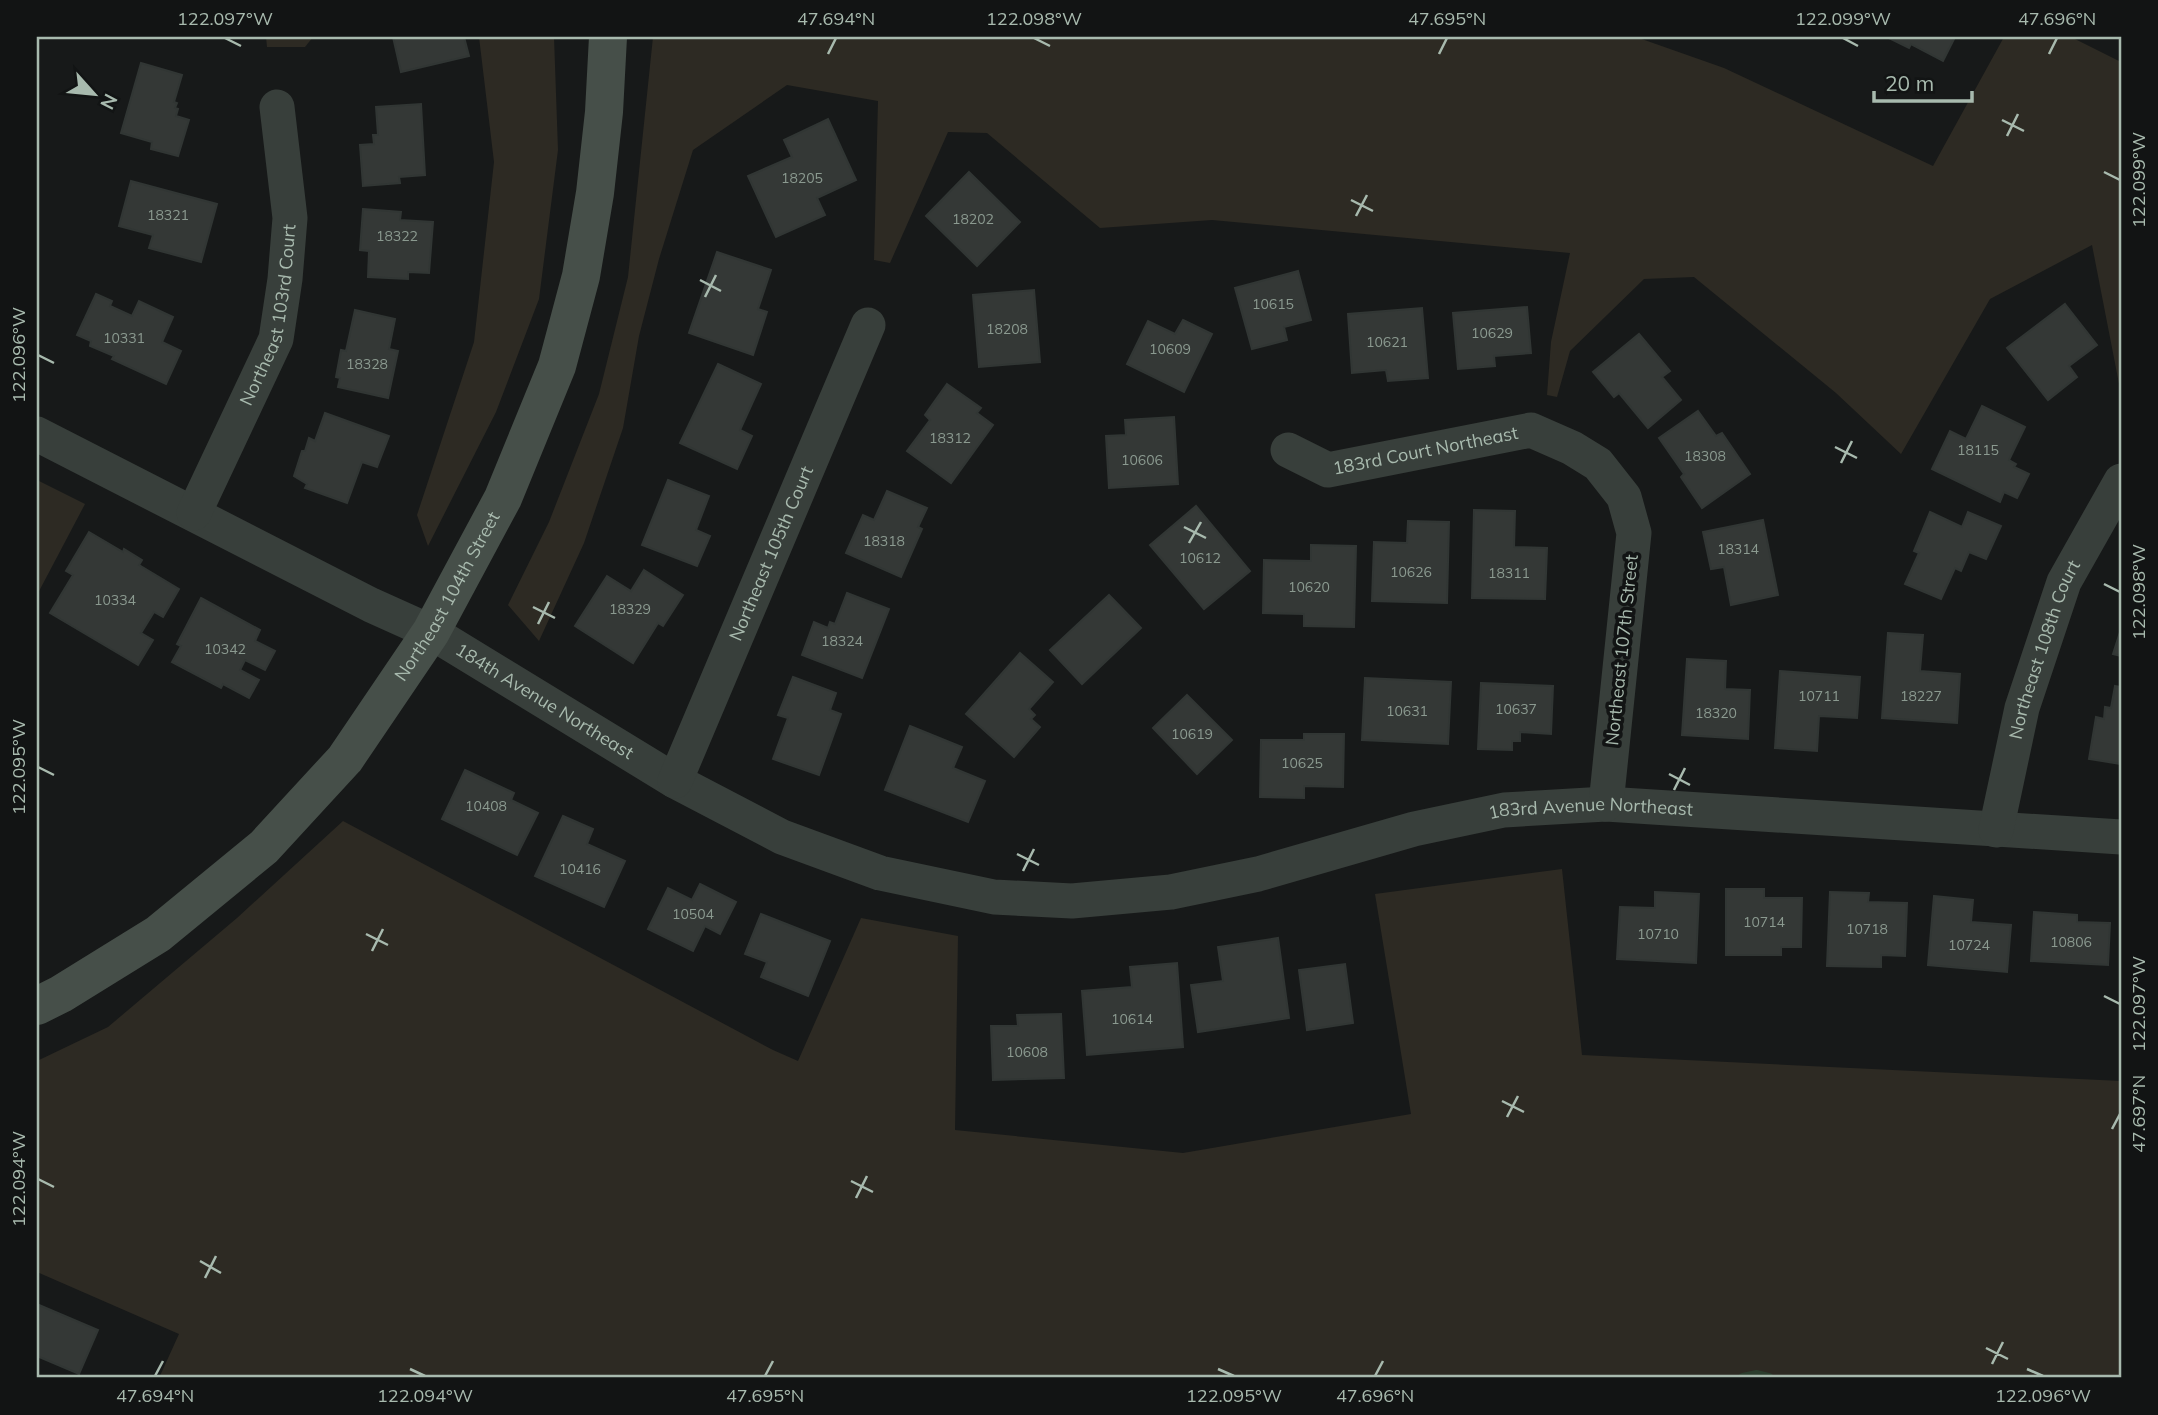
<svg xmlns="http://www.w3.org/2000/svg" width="2158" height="1415" font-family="Mulish,sans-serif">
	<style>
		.green { fill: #2d2a23 }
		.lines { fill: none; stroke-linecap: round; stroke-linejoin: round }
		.stream { stroke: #2c3e2e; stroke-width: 10 }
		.building { fill: #343836; stroke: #313634; stroke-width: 2 }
		.street { stroke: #383f3b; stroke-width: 35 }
		.secondary { stroke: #464f49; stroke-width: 38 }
		.ticks { fill: none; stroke: #a8baae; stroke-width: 2.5 }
		.labels { text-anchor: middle; stroke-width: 7; stroke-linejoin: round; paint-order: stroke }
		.number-label { font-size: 14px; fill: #8b9a90 }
		.street-label { font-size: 18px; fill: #a8baae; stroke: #121414 }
		.neatline { fill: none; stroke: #a8baae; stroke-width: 2.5 }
		.ticks-label { font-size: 18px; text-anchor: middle; fill: #a8baae }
	</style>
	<rect width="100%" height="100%" fill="#171919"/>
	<!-- green -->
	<g class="green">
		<polygon points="266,37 313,37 305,47 267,47"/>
		<polygon points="479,37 554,37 558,150 539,299 496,412 428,546 417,515 474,342 494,162"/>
		<polygon points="653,37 1636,37 1724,68 1933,166 2004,37 2071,37 2121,62 2121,394 2092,245 1990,299 1901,454 1836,393 1694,277 1644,279 1570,351 1557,397 1547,395 1551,342 1570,253 1212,220 1100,228 987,133 948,132 890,263 874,260 878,101 787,85 693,150 659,259 639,336 623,428 584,543 539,641 508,605 549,522 599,394 628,277"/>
		<polygon points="37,480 85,504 37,595"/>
		<polygon points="343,821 773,1050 798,1061 861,918 958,936 955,1130 1183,1153 1411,1114 1375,894 1562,869 1582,1055 2121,1081 2121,1378 159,1378 179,1334 37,1272 37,1061 108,1027 237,918"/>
	</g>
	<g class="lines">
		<!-- stream -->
		<polyline class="stream" points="1743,1378 1757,1375 1769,1378"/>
	</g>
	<!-- building -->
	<g class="building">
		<polygon points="393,37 464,37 469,56 401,72"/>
		<polygon points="1887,37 1955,37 1943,61 1911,44 1909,48"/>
		<polygon points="141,63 182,75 174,102 177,103 175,108 178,109 176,116 189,120 178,156 151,149 152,142 121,133"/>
		<polygon points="421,104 425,175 399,177 400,183 363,186 360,145 374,144 373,135 378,135 376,107"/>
		<polygon points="828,119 856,180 817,198 825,215 776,237 748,176 792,157 784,140"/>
		<polygon points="969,172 1020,222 977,266 926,216"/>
		<polygon points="131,181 217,204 201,262 149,248 153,235 119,226"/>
		<polygon points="363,209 401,212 400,220 433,222 429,273 408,272 408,279 368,277 369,251 360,250"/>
		<polygon points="717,252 771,270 758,309 767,312 753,355 689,333"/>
		<polygon points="1298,271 1311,320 1284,327 1287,340 1252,349 1235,288"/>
		<polygon points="1034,290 1040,362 979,367 973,295"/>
		<polygon points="96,294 112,301 110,306 132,316 139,301 173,317 162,342 181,351 166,384 112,359 114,356 90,346 91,341 77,335"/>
		<polygon points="2065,304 2097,345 2069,366 2077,377 2048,400 2007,348"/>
		<polygon points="1527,307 1531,353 1494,356 1495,366 1458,369 1453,313"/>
		<polygon points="1422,308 1428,378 1388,381 1386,370 1352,373 1348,314"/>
		<polygon points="355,310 395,319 389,349 398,351 388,398 338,387 340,378 336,377 341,350 346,351"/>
		<polygon points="1183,320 1212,334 1184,392 1127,364 1148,321 1175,334"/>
		<polygon points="1639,334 1670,371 1662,377 1681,400 1648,428 1619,393 1614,397 1593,372"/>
		<polygon points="718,364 761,384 740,430 752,436 737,469 680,443"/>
		<polygon points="947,384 981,408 977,413 993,425 951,483 907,451 930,420 925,415"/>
		<polygon points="1982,406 2025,427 2009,460 2016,464 2014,467 2029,474 2017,498 2004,492 2000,502 1932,469 1950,431 1966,439"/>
		<polygon points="1698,411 1716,436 1722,433 1750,474 1702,508 1681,477 1684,474 1659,438"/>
		<polygon points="325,413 389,436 377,467 362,462 347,503 305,488 307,484 294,476 302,451 305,451 309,438 315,441"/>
		<polygon points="1174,417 1178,484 1109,488 1106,436 1126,435 1125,420"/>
		<polygon points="668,480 709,496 696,530 710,536 697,566 642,545"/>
		<polygon points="887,491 927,508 918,527 922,529 901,577 846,553 863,515 874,520"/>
		<polygon points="1196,506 1250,571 1204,609 1150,545"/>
		<polygon points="1474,510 1515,511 1514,547 1547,548 1545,599 1472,598"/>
		<polygon points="1930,512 1962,527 1968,512 2001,526 1986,559 1969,552 1961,571 1955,568 1941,599 1905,584 1919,553 1914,551"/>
		<polygon points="1763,520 1778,595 1731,605 1724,567 1711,569 1703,532"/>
		<polygon points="1408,521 1449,522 1447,603 1372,601 1374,542 1407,543"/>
		<polygon points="89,532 123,552 124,549 142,560 139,565 179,589 163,617 154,612 141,633 153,640 138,665 50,613 73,575 66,571"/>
		<polygon points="1311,545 1356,546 1354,627 1304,626 1304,614 1263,613 1264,560 1311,561"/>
		<polygon points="644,570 683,595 663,626 658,623 633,663 575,626 607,576 631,591"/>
		<polygon points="847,593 889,609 862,678 802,655 814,622 828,628 830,622 835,624"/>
		<polygon points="1109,595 1141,628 1082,684 1050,650"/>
		<polygon points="201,598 260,630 255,641 275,651 265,670 245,660 240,670 259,680 249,698 223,684 221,688 172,662 181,646 177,644"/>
		<polygon points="2121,629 2121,656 2113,654"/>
		<polygon points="1888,633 1923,635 1920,671 1960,674 1957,723 1882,718"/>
		<polygon points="1020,653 1053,682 1029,709 1035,715 1031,719 1040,727 1014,757 966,714"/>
		<polygon points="1687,659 1726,661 1725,689 1750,690 1748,739 1682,735"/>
		<polygon points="1780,671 1860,677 1857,718 1819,716 1817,751 1775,748"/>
		<polygon points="793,677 836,693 830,710 841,714 819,775 773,759 788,718 778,715"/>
		<polygon points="1365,678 1451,682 1448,744 1362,740"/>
		<polygon points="1481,683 1553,686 1551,734 1520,732 1520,741 1512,741 1512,750 1478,749"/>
		<polygon points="2115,686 2121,687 2121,764 2089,759 2096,717 2104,719 2105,707 2111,708"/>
		<polygon points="1187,695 1232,740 1197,774 1153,728"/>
		<polygon points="910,726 962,747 953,768 985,781 968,822 885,790"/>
		<polygon points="1304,734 1344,734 1343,787 1304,786 1304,798 1260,797 1261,740 1304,740"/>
		<polygon points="465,770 514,793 511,800 538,813 517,855 442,819"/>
		<polygon points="563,816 593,829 587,844 625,861 604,907 535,876"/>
		<polygon points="700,884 736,902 720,934 705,926 693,951 648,929 668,888 692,900"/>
		<polygon points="1726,889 1764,889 1764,898 1802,898 1801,947 1781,947 1781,955 1726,955"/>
		<polygon points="1655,892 1699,894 1696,963 1617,959 1620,907 1655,908"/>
		<polygon points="1830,892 1869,893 1868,902 1907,903 1905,956 1881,955 1881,967 1827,966"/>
		<polygon points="1934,896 1973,900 1971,922 2011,925 2007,972 1928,965"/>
		<polygon points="2034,912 2077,915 2077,922 2110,923 2108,965 2031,961"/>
		<polygon points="761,914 830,941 808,996 761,977 767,962 745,954"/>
		<polygon points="1278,938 1289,1018 1198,1032 1191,985 1223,981 1218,947"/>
		<polygon points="1177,963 1183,1047 1087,1055 1082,991 1132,987 1130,967"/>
		<polygon points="1345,964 1353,1023 1307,1030 1299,970"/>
		<polygon points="1061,1014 1064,1078 993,1080 991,1026 1018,1026 1017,1015"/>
		<polygon points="39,1305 98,1330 79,1374 37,1356"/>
	</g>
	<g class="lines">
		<!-- street -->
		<g class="street">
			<path id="s1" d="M 37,434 L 371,605 L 431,632 L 675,781 L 782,837 L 880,873 L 994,897 L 1072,901 L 1171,892 L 1258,874 L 1414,829 L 1504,810 L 1606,804 L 2121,837"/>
			<path id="s2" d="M 1288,450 L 1328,470 L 1531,430 L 1572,448 L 1598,464 L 1624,497 L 1634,533 L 1606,804"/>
			<path id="s3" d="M 194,513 L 276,339 L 285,279 L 290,218 L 277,107"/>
			<path id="s4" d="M 675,781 L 868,325"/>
			<path id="s5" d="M 1996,830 L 2022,708 L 2064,582 L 2121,481"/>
		</g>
		<!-- secondary -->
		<path class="secondary" id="s6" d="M 37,1006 L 61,994 L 158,934 L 264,847 L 345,759 L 431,632 L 503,498 L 557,366 L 581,276 L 595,193 L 604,112 L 608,37"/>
	</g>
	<!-- ticks -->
	<path class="ticks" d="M 225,38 L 241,46M 1034,38 L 1050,46M 1843,38 L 1858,46M 828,54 L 836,38M 1439,54 L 1447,38M 2049,54 L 2057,38M 2002,120 L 2024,131M 2007,136 L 2018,114M 2104,172 L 2120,180M 1351,200 L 1373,211M 1356,216 L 1367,195M 700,280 L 721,291M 705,297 L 716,275M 38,355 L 54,363M 1835,447 L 1857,458M 1841,463 L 1852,441M 1184,527 L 1206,538M 1189,543 L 1201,522M 2104,584 L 2120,592M 533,607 L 555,618M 538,624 L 549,602M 38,767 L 54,775M 1669,774 L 1690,785M 1674,790 L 1685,768M 1017,854 L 1039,865M 1023,871 L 1034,849M 366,934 L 388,945M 372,951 L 383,929M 2104,996 L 2120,1004M 1502,1101 L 1524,1112M 1507,1117 L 1518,1096M 2112,1129 L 2120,1114M 38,1179 L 54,1187M 851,1181 L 873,1192M 856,1198 L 867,1176M 200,1261 L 221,1273M 205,1278 L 216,1256M 1986,1348 L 2008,1359M 1992,1364 L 2003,1342M 410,1369 L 425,1376M 1218,1369 L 1234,1376M 2027,1369 L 2043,1376M 155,1376 L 163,1361M 765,1376 L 773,1361M 1375,1376 L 1383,1361"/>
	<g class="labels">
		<!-- number labels -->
		<g class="number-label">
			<text x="802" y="183">18205</text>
			<text x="168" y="220">18321</text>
			<text x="973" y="224">18202</text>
			<text x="397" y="241">18322</text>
			<text x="1273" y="309">10615</text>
			<text x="1007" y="334">18208</text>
			<text x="1492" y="338">10629</text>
			<text x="124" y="343">10331</text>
			<text x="1387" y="347">10621</text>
			<text x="1170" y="354">10609</text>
			<text x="367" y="369">18328</text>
			<text x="950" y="443">18312</text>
			<text x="1978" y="455">18115</text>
			<text x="1705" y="461">18308</text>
			<text x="1142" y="465">10606</text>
			<text x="884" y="546">18318</text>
			<text x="1738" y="554">18314</text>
			<text x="1200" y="563">10612</text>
			<text x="1411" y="577">10626</text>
			<text x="1509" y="578">18311</text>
			<text x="1309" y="592">10620</text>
			<text x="115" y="605">10334</text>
			<text x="630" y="614">18329</text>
			<text x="842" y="646">18324</text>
			<text x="225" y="654">10342</text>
			<text x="1819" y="701">10711</text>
			<text x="1921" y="701">18227</text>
			<text x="1516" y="714">10637</text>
			<text x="1407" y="716">10631</text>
			<text x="1716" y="718">18320</text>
			<text x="1192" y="739">10619</text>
			<text x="1302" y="768">10625</text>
			<text x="486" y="811">10408</text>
			<text x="580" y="874">10416</text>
			<text x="693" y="919">10504</text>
			<text x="1764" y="927">10714</text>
			<text x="1867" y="934">10718</text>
			<text x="1658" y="939">10710</text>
			<text x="2071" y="947">10806</text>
			<text x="1969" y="950">10724</text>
			<text x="1132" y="1024">10614</text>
			<text x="1027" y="1057">10608</text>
		</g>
		<!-- street labels -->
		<g class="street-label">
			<text dy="6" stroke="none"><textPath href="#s3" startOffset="214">Northeast 103rd Court</textPath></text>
			<text dy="6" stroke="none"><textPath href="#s2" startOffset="144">183rd Court Northeast</textPath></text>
			<text dy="6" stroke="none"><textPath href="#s4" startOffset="247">Northeast 105th Court</textPath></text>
			<text dy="6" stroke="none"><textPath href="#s6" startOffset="590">Northeast 104th Street</textPath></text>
			<text transform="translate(1622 650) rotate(-84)" y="6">Northeast 107th Street</text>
			<text dy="6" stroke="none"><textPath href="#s5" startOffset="187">Northeast 108th Court</textPath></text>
			<text dy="6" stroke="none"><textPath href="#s1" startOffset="574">184th Avenue Northeast</textPath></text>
			<text dy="6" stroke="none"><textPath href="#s1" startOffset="1676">183rd Avenue Northeast</textPath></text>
		</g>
	</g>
	<!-- border -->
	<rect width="2158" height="1415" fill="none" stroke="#121414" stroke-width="77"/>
	<!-- north arrow -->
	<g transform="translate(94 94) rotate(117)" stroke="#121414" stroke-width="5" paint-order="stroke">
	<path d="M0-5L12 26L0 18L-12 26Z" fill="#a8baae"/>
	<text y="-10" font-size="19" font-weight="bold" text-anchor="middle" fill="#a8baae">N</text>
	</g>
	<!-- scale -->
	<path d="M1874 91v10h98v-10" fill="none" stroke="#a8baae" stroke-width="3.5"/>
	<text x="1885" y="91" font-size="21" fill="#a8baae" stroke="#121414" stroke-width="5" paint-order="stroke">20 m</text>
	<rect x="38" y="38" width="2082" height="1338" class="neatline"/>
	<g class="ticks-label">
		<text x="225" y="25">122.097°W</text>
		<text x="836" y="25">47.694°N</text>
		<text x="1034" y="25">122.098°W</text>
		<text x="1447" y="25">47.695°N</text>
		<text x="1843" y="25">122.099°W</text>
		<text x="2057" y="25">47.696°N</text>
		<text transform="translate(2139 180) rotate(-90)" y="6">122.099°W</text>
		<text transform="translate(19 355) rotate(-90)" y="6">122.096°W</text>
		<text transform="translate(2139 592) rotate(-90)" y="6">122.098°W</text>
		<text transform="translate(19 767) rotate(-90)" y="6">122.095°W</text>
		<text transform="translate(2139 1004) rotate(-90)" y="6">122.097°W</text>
		<text transform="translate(2139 1114) rotate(-90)" y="6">47.697°N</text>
		<text transform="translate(19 1179) rotate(-90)" y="6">122.094°W</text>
		<text x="155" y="1402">47.694°N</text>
		<text x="425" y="1402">122.094°W</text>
		<text x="765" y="1402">47.695°N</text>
		<text x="1234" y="1402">122.095°W</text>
		<text x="1375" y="1402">47.696°N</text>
		<text x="2043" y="1402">122.096°W</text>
	</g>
</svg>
